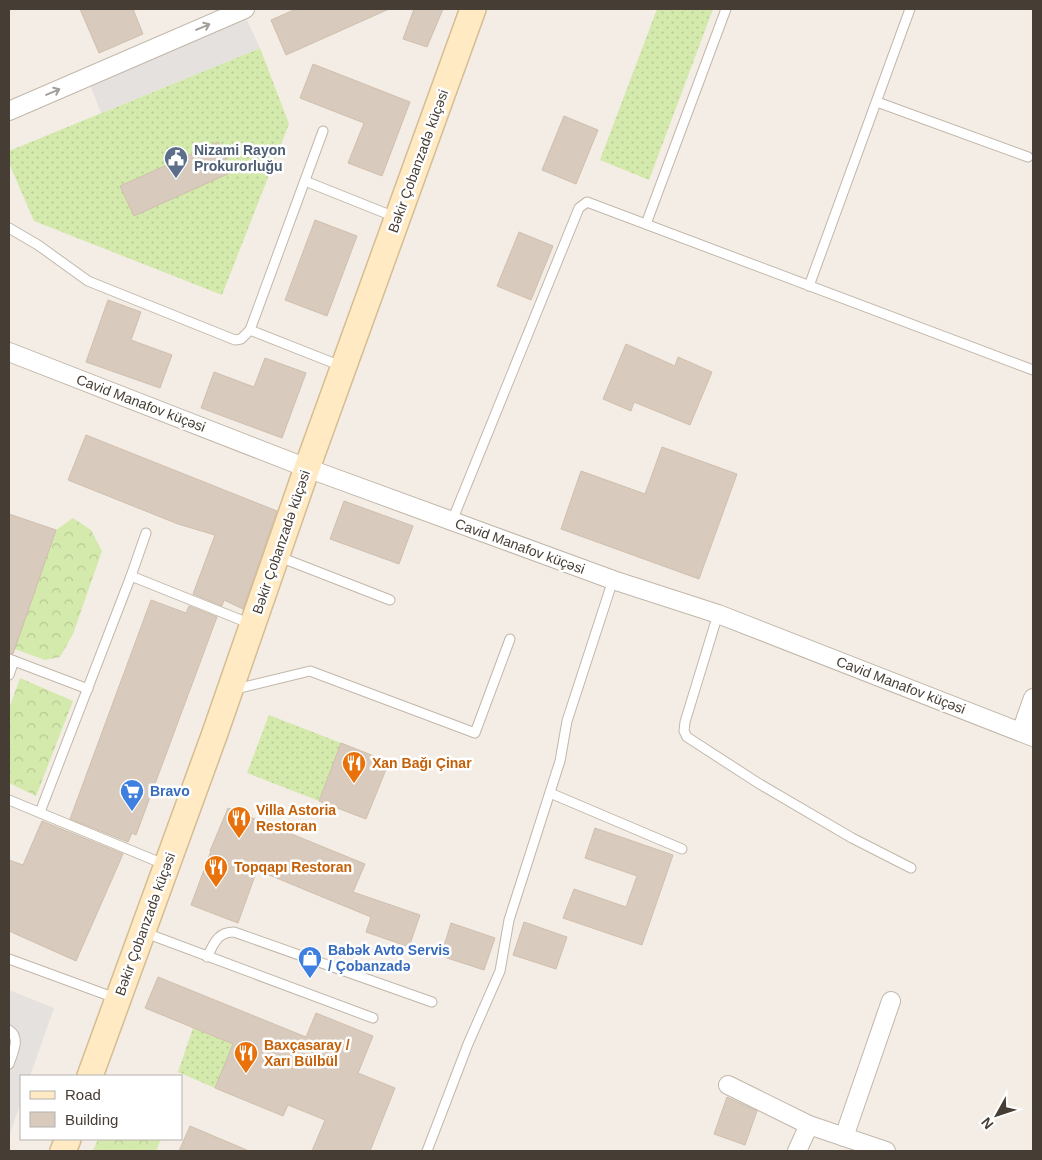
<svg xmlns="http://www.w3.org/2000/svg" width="1042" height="1160" font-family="Arial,sans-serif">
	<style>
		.grass { fill: url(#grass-dots) }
		.forest { fill: url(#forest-crowns) }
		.parking { fill: #e4e1de }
		.building { fill: #d8cabd; stroke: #d0bfad }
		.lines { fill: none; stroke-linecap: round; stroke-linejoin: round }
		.lane-casing { stroke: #c2b7aa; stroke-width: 11 }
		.street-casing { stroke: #c2b7aa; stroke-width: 20 }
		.secondary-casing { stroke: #d5bc93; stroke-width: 28 }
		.lane { stroke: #fff; stroke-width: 9 }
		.street { stroke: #fff; stroke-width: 18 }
		.secondary { stroke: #ffeac3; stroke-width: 25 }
		.oneway { stroke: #a29e9a }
		.labels { text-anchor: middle; stroke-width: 5; stroke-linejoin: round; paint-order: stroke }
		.service-label { font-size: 14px; font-weight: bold; fill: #4e5e75; stroke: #fff; text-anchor: start }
		.street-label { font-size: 14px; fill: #463d34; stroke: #fff }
		.food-label { font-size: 14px; font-weight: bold; fill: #c56008; stroke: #fff; text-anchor: start }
		.shop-label { font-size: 14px; font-weight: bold; fill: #366cbe; stroke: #fff; text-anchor: start }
	</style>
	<defs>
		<pattern id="grass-dots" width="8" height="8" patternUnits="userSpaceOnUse" patternTransform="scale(1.25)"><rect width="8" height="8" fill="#d4e9ac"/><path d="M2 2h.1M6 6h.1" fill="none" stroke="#b7c995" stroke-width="1.8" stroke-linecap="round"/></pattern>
		<pattern id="forest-crowns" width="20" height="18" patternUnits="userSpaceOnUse" patternTransform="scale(1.25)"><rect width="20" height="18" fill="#d4e9ac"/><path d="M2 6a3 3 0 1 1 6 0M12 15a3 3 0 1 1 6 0" fill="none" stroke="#b7c995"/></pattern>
	</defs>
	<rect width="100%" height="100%" fill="#f3ede5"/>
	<!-- grass -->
	<g class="grass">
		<polygon points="657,9 713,9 649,180 600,160"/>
		<polygon points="260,48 289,124 222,295 34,221 9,163 9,151"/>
		<polygon points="269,715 341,743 319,801 247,773"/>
		<polygon points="193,1028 233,1044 215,1088 178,1072"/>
	</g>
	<!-- forest -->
	<g class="forest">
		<polygon points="73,518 91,530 102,551 73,634 60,657 45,660 9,647 9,630 19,634 56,530"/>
		<polygon points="20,678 73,701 36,796 9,783 9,709"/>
		<polygon points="98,1139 161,1139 156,1151 93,1151"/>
	</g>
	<!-- parking -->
	<g class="parking">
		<polygon points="242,10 260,48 101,113 87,77"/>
		<polygon points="9,990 54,1008 30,1076 21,1076 21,1101 9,1137"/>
	</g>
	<!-- building -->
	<g class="building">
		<polygon points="80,9 133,9 143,34 99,53"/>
		<polygon points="296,9 389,9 286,55 271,20"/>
		<polygon points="414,9 443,9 427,47 403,39"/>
		<polygon points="313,64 410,102 382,176 348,163 364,123 300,98"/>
		<polygon points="564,116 598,130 576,184 542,170"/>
		<polygon points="218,142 232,172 134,216 120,186"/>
		<polygon points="315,220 357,236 327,316 285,300"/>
		<polygon points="519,232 553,246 531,300 497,286"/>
		<polygon points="108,300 141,312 131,340 172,355 160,388 86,362"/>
		<polygon points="626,344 675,366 678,357 712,372 690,425 634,402 631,411 603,399"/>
		<polygon points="265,358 306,373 282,438 201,408 214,372 254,387"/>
		<polygon points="86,435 277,511 243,609 224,600 222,606 193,594 215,535 178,524 68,480"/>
		<polygon points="662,447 737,474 699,579 561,529 581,471 645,494"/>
		<polygon points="344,501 413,526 399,564 330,539"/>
		<polygon points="9,514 56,530 13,654 9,653"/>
		<polygon points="151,600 186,613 189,606 217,617 136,835 132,833 128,842 70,819"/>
		<polygon points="341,743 389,762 366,819 319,801"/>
		<polygon points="228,808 365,864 353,892 420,915 409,947 366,932 371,917 257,870 238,923 191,905 211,851 210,851"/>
		<polygon points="42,821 123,854 76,961 9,931 9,860 23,865"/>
		<polygon points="595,828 673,855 642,945 563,918 574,889 626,907 637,876 585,858"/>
		<polygon points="524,922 567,937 556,969 513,955"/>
		<polygon points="451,923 495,938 484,970 441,956"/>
		<polygon points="158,977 306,1037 316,1013 373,1036 358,1073 395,1088 370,1151 312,1151 325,1120 288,1105 283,1116 215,1088 233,1044 145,1008"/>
		<polygon points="727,1097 757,1111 745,1145 714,1134"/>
		<polygon points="190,1126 249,1151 179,1151"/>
	</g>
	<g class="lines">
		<!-- lane casing -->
		<g class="lane-casing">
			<g id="lane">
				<polyline points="877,102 1028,157"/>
				<polyline points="305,181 395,217"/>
				<polyline points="646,224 726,9"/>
				<polyline points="9,228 38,245 88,281 235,340 241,339 250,330 323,131"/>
				<polyline points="809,286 910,9"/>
				<polyline points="250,330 341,366"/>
				<polyline points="452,521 579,208 587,202 1033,370"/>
				<polyline points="277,556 390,600"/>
				<polyline points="131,576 146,533"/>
				<polyline points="718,614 685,722 684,731 687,737 758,783 852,838 911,868"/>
				<polyline points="9,659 88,689"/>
				<polyline points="9,675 14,661"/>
				<polyline points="232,690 310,671 475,733 510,639"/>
				<polyline points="550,793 682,849"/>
				<polyline points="9,800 166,865"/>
				<polyline points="40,812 131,576 251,624"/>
				<polyline points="143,932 373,1018"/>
				<path d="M 207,957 C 214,944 217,932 234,932 L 432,1002"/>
				<polyline points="9,959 118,999"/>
				<path d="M 9,1030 C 21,1038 13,1052 9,1064"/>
				<polyline points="427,1151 468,1044 500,971 509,920 560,761 567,721 613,580"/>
			</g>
		</g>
		<!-- street casing -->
		<g class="street-casing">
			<g id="street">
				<polyline points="9,111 245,9"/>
				<polyline points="9,352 307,468 452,521 613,580 718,614 1033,737"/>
				<polyline points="1021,732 1033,698"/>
				<polyline points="728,1085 809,1125 886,1151"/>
				<polyline points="844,1137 891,1001"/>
				<polyline points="797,1151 809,1125"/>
			</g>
		</g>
		<!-- secondary casing -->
		<g class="secondary-casing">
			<g id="secondary">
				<polyline points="90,1076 215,733 307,468 473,9"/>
				<polyline points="63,1151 68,1139"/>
			</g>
		</g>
		<!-- lane -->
		<use href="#lane" class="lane"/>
		<!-- street -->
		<use href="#street" class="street"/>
		<!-- secondary -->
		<use href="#secondary" class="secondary"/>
	</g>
	<!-- one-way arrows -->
	<defs><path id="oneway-shaft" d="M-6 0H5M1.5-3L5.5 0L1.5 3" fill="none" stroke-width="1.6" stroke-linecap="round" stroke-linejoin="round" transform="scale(1.25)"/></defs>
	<g class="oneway">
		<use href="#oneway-shaft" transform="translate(203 27) rotate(-23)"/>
		<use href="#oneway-shaft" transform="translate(53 92) rotate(-23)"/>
	</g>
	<!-- icons -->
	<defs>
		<g id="civic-pin" transform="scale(1.25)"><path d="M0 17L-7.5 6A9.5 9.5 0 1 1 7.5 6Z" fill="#5c6f8a" stroke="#fff"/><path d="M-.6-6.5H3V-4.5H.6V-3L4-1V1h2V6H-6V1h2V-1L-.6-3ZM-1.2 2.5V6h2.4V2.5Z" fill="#fff"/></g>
		<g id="restaurant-pin" transform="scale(1.25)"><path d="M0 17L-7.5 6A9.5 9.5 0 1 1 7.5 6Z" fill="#e8710a" stroke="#fff"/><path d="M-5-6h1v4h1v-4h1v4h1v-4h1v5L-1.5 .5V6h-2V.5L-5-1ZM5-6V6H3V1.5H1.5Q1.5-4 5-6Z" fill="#fff"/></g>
		<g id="supermarket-pin" transform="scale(1.25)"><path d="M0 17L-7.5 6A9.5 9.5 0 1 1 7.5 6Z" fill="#3f7fe0" stroke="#fff"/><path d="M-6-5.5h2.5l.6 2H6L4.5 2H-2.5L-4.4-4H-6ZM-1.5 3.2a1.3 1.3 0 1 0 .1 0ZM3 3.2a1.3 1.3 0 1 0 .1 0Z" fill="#fff"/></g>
		<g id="shop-pin" transform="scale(1.25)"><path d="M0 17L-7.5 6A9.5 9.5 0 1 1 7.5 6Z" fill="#3f7fe0" stroke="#fff"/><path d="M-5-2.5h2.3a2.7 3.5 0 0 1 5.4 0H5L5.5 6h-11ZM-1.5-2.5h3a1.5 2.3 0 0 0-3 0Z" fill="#fff"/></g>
	</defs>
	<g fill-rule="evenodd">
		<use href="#civic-pin" x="176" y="158"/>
		<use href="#restaurant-pin" x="354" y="763"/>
		<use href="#supermarket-pin" x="132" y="791"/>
		<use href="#restaurant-pin" x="239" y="818"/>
		<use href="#restaurant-pin" x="216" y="867"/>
		<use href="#shop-pin" x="310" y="958"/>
		<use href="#restaurant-pin" x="246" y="1053"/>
	</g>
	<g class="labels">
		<!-- service labels -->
		<g class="service-label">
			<text x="194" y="155">Nizami Rayon<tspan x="194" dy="16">Prokurorluğu</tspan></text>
		</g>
		<!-- street labels -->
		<g class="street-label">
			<text transform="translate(418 161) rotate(-70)" y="5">Bəkir Çobanzadə küçəsi</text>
			<text transform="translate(141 403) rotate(21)" y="5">Cavid Manafov küçəsi</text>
			<text transform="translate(281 542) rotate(-71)" y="5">Bəkir Çobanzadə küçəsi</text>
			<text transform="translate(520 546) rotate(20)" y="5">Cavid Manafov küçəsi</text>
			<text transform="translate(901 685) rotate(21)" y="5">Cavid Manafov küçəsi</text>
			<text transform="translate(145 924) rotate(-70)" y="5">Bəkir Çobanzadə küçəsi</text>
		</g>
		<!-- food labels -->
		<g class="food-label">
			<text x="372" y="768">Xan Bağı Çinar</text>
			<text x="256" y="815">Villa Astoria<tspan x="256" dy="16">Restoran</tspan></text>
			<text x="234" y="872">Topqapı Restoran</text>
			<text x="264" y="1050">Baxçasaray /<tspan x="264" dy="16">Xarı Bülbül</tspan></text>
		</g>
		<!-- shop labels -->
		<g class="shop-label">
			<text x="150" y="796">Bravo</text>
			<text x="328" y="955">Babək Avto Servis<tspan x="328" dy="16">/ Çobanzadə</tspan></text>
		</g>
	</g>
	<!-- border -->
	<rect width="1042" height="1160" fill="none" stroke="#463d34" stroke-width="20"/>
	<!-- legend -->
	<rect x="20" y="1075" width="162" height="65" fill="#ffffff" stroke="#b5b1ae"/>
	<rect x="30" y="1091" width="25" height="8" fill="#ffeac3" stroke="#b5b1ae"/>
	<text x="65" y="1100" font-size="15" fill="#463d34">Road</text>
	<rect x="30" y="1112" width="25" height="15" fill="#d8cabd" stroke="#b5b1ae"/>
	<text x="65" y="1125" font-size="15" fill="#463d34">Building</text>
	<!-- north arrow -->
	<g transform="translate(997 1115) rotate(230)" stroke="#ffffff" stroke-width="4" paint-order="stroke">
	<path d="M0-4L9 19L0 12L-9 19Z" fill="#463d34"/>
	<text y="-8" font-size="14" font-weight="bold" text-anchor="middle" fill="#463d34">N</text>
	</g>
</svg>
